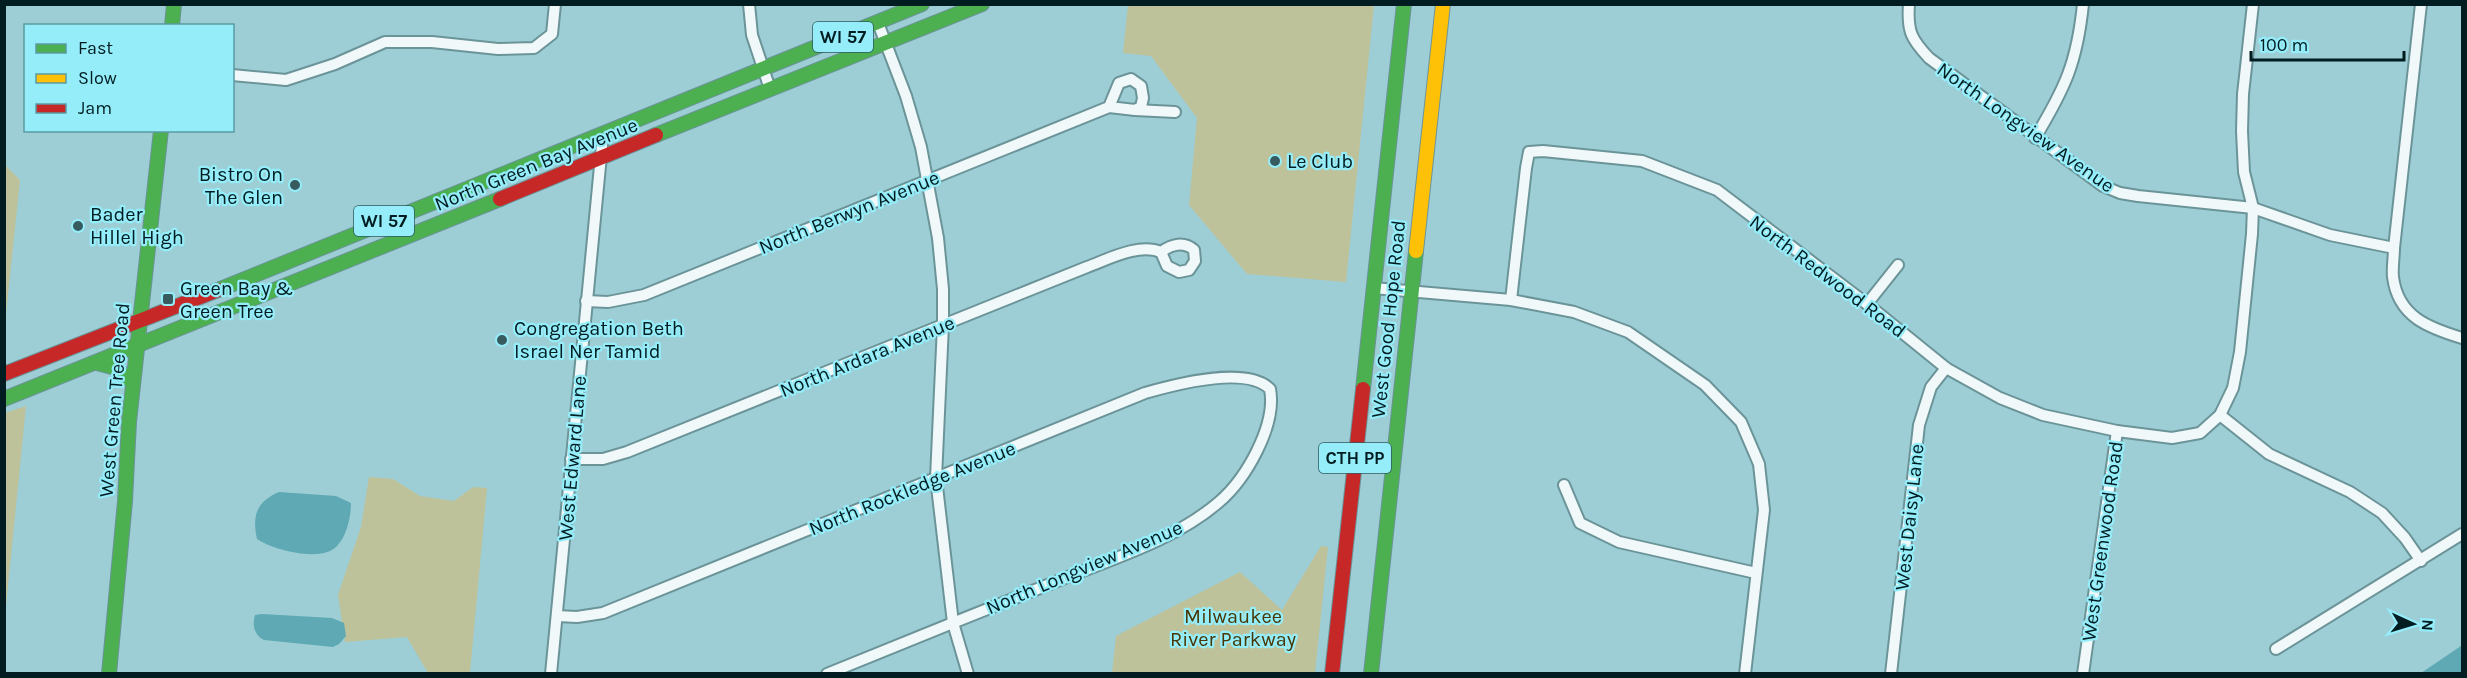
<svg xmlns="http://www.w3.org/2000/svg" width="2467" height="678" font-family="Karla,sans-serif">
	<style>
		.green { fill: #bec29a }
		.water { fill: #5ea9b3 }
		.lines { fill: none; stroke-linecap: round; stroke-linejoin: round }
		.street-casing { stroke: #6b9499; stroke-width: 14 }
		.fast-casing { stroke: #6b9499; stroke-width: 16 }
		.slow-casing { stroke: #6b9499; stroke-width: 16 }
		.jam-casing { stroke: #6b9499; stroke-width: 16 }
		.street { stroke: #f0f8f9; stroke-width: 10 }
		.fast { stroke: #4caf50; stroke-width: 14 }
		.slow { stroke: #ffc107; stroke-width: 14 }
		.jam { stroke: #c62828; stroke-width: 14 }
		.poi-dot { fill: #385b60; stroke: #94edf9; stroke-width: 2 }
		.labels { text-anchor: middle; stroke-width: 4.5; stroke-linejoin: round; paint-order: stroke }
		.shield { fill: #94edf9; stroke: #2d5b62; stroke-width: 1.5 }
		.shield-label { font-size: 18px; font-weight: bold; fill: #011d21 }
		.street-label { font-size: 20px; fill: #011d21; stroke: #94edf9 }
		.poi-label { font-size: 20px; fill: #011d21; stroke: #94edf9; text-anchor: start }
		.park-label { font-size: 20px; fill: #483604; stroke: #94edf9 }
	</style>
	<rect width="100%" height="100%" fill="#9eced5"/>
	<!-- green -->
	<g class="green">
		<polygon points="1128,5 1374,5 1346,282 1247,274 1189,205 1197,118 1151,56 1123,53"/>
		<polygon points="5,165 20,180 5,324"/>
		<polygon points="26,406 5,616 5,413"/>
		<polygon points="369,477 393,479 420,496 454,501 473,487 487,488 470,673 428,673 407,637 345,642 338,595 361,527"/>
		<polygon points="1321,546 1328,547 1315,673 1112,673 1116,636 1240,572 1282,610"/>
	</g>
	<!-- water -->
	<g class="water">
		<path d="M 279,492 L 336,496 L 351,503 C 351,516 347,536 337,546 C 322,563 273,550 257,539 C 252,516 256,502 279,492 Z"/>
		<path d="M 262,614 L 332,618 L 344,623 L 346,636 L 339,644 L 333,647 L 264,640 C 254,635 252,625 255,615 Z"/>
		<polygon points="2462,645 2462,673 2421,673 2458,648"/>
	</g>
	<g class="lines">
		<!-- street casing -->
		<g class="street-casing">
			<g id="street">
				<polyline points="749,4 752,35 770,89"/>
				<path d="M 1909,4 C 1907,31 1911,39 1929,58 L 2103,186 L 2120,193 L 2138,196 L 2253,208 L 2330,235 L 2394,248"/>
				<path d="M 2421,4 L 2394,248 C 2394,257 2392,268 2393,277 C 2398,317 2429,328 2462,338"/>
				<polyline points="878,23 906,96 921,147 938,238 943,289 943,325 936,478 953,623 968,674"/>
				<polyline points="232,75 286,80 335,64 385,42 432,42 498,49 534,48 552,34 555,4"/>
				<polyline points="1135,110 1175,112"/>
				<path d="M 2035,138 C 2065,88 2077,63 2083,4"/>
				<polyline points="1373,288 1511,300 1574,312 1628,332 1705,385 1741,422 1759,464 1764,510 1745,674"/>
				<polyline points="1511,300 1526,168 1529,152 1543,151 1642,161 1717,190 1867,304 1946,368 2000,398 2043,415 2117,431 2172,438 2200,433 2220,415 2233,388 2240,352 2252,234 2253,208 2244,172 2242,131 2243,94 2253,4"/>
				<polyline points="586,301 608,302 644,295 1109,107 1135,110 1141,107 1143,98 1141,86 1131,79 1119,83 1109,107"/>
				<polyline points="1867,304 1898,265"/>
				<polyline points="2220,415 2269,454 2350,492 2382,513 2405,538 2421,561"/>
				<path d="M 571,459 L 603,459 L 627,452 L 1087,267 C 1109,259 1138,243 1161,252 L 1167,266 L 1179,272 L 1189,270 L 1195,261 L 1194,250 C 1184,241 1172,244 1161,252"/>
				<polyline points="1564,485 1580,523 1619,542 1756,573"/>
				<path d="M 557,616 L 577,617 L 603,613 L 1145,393 C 1173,385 1246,365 1270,389 C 1277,425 1246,479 1219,502 C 1175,540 1114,558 1060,580 C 982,611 905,642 827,674"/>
				<polyline points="2276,649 2462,534"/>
				<polyline points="551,674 603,135"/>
				<polyline points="1891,674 1919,425 1931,387 1946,368"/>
				<polyline points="2083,674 2117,431"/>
			</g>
		</g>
		<!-- fast casing -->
		<g class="fast-casing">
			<g id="fast">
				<polyline points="172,26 174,4"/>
				<polyline points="656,135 982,4"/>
				<polyline points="218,290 922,4"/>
				<polyline points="97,363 116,368 133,383"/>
				<polyline points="1363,389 1404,4"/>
				<polyline points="4,399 500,199"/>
				<polyline points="109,674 125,501 129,422 161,130"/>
				<polyline points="1371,674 1416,251"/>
			</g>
		</g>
		<!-- slow casing -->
		<g class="slow-casing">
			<polyline id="slow" points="1416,251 1443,4"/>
		</g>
		<!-- jam casing -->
		<g class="jam-casing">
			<g id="jam">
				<polyline points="500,199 656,135"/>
				<polyline points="4,374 218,290"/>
				<polyline points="1332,674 1363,389"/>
			</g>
		</g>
		<!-- street -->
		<use href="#street" class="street"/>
		<!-- fast -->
		<use href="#fast" class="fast"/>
		<!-- slow -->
		<use href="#slow" class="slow"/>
		<!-- jam -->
		<use href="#jam" class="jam"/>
	</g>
	<!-- markers -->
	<g class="poi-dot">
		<circle cx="1275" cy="161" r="6"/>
		<circle cx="295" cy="185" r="6"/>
		<circle cx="78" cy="226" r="6"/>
		<rect x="162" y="293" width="12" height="12" rx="3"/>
		<circle cx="502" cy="340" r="6"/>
	</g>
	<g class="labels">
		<!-- shield labels -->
		<g class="shield">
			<rect x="813" y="22" width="60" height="30" rx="4.5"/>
			<rect x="354" y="206" width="60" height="30" rx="4.5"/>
			<rect x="1319" y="443" width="72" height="30" rx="4.5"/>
		</g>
		<g class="shield-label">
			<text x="843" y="43">WI 57</text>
			<text x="384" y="227">WI 57</text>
			<text x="1355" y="464">CTH PP</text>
		</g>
		<!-- street labels -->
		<g class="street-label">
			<text transform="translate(2026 127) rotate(35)" y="7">North Longview Avenue</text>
			<text transform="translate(536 164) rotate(-22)" y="7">North Green Bay Avenue</text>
			<text transform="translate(849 212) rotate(-22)" y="7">North Berwyn Avenue</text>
			<text transform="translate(1828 276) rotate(37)" y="7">North Redwood Road</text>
			<text transform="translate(1388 319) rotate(-84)" y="7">West Good Hope Road</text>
			<text transform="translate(867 356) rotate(-22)" y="7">North Ardara Avenue</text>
			<text transform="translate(114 400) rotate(-85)" y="7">West Green Tree Road</text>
			<text transform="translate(572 458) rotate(-85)" y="7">West Edward Lane</text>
			<text transform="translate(912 488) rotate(-22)" y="7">North Rockledge Avenue</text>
			<text transform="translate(1909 517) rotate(-84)" y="7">West Daisy Lane</text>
			<text transform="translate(2102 541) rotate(-82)" y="7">West Greenwood Road</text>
			<text transform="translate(1084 567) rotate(-23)" y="7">North Longview Avenue</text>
		</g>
		<!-- poi labels -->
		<g class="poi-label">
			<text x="1287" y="168">Le Club</text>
			<text x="283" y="181" text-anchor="end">Bistro On<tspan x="283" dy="23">The Glen</tspan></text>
			<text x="90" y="221">Bader<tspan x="90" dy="23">Hillel High</tspan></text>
			<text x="180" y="295">Green Bay &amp;<tspan x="180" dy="23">Green Tree</tspan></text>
			<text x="514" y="335">Congregation Beth<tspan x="514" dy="23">Israel Ner Tamid</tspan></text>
		</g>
		<!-- park labels -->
		<g class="park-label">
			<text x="1233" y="623">Milwaukee<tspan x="1233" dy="23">River Parkway</tspan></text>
		</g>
	</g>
	<!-- border -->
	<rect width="2467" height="678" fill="none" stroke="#011d21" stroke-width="12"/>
	<!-- legend -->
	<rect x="24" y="24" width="210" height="108" fill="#94edf9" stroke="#599aa3" stroke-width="1.5"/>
	<rect x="36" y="44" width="30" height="9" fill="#4caf50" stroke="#599aa3" stroke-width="1.5"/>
	<text x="78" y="54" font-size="18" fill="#011d21">Fast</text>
	<rect x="36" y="74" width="30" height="9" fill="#ffc107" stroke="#599aa3" stroke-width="1.5"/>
	<text x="78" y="84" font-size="18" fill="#011d21">Slow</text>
	<rect x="36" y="104" width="30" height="9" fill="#c62828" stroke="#599aa3" stroke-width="1.5"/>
	<text x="78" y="114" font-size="18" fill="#011d21">Jam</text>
	<!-- north arrow -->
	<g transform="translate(2413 624) rotate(94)" stroke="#94edf9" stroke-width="4.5" paint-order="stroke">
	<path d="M0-4.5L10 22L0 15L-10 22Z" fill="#011d21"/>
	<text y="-9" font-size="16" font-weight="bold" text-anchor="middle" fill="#011d21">N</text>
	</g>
	<!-- scale -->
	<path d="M2251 51v9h153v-9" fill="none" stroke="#011d21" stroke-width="3"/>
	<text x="2260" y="51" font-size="18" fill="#011d21" stroke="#94edf9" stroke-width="4.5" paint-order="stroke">100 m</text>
</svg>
